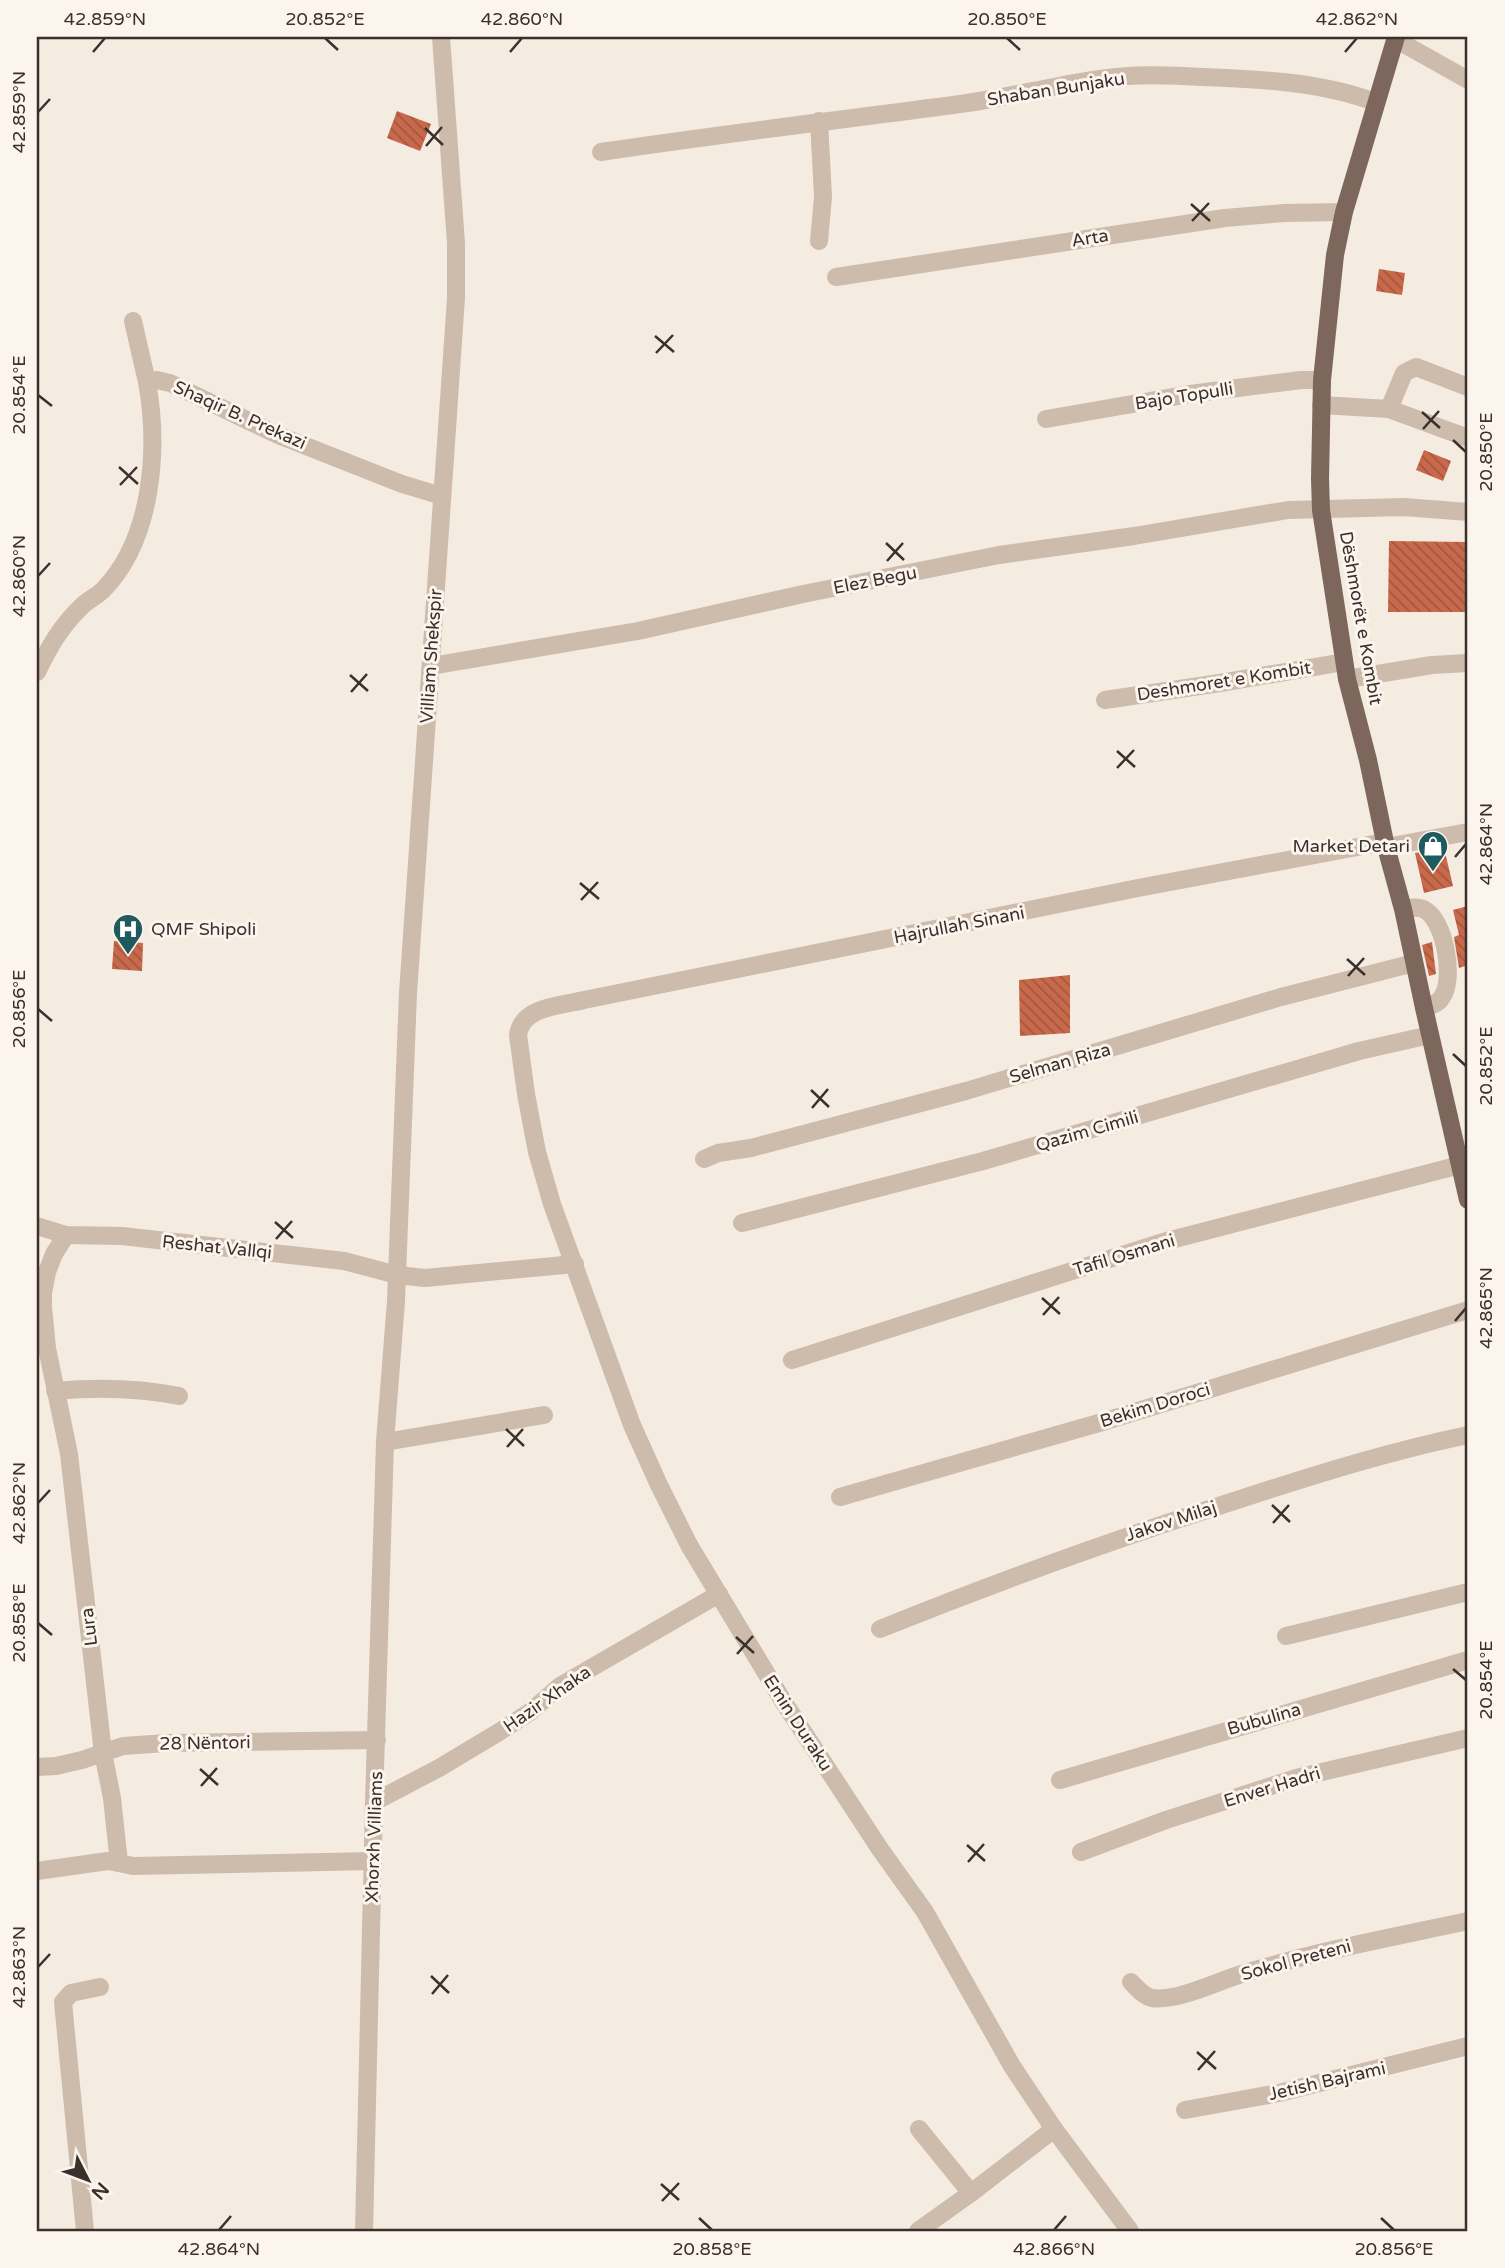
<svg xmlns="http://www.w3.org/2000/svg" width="1505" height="2268" font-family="'Varela Round',sans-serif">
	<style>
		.building { fill: url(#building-back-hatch) }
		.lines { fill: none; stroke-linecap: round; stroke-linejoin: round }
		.minor { stroke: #cdbbac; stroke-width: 18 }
		.major { stroke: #7d675c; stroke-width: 18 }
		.ticks { fill: none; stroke: #3b302b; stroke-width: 2.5 }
		.labels { text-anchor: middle; stroke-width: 6; stroke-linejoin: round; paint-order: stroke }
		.street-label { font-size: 18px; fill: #3b302b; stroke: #fbf5ee }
		.poi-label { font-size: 18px; fill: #3b302b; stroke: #fbf5ee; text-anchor: end }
		.neatline { fill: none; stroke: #3b302b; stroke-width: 2.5 }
		.ticks-label { font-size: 18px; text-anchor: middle; fill: #3b302b }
	</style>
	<defs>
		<pattern id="building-back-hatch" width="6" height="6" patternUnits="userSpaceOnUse" patternTransform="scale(1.75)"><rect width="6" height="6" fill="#c8694b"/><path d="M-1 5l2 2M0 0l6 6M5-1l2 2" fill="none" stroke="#a4573f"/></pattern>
	</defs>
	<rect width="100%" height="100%" fill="#f4ebe1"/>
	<!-- building -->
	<g class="building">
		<polygon points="397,111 431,124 420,151 387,138"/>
		<polygon points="1379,269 1405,273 1402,295 1376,291"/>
		<polygon points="1424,450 1451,461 1443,481 1416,470"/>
		<polygon points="1389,541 1468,542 1468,612 1388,612"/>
		<polygon points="1444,848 1453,886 1424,893 1415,853"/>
		<polygon points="1468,906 1468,965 1459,968 1454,937 1459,935 1453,910"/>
		<polygon points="114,941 143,943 142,971 112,969"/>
		<polygon points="1432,942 1436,974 1429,976 1422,945"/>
		<polygon points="1070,975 1070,1033 1020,1036 1019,980"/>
	</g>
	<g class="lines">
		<!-- minor -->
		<g class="minor">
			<polyline points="1395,39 1468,80"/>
			<polyline points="819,121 823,197 819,241"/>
			<path d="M 601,152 C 721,134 840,120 960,104 C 1016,97 1071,80 1128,76 C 1152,74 1178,76 1202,77 C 1260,79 1321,82 1375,102"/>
			<polyline points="836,277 1225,218 1284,213 1344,212"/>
			<polyline points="133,321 147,382"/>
			<polyline points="1321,405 1389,409 1468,438"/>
			<polyline points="1389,409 1404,373 1416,367 1468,387"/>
			<polyline points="1046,419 1190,394 1301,380 1322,380"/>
			<polyline points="431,666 638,631 803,594 999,555 1134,536 1288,510 1404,507 1468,512"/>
			<path d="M 37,672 C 49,647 61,626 82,606 C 88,600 97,596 103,590 C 153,539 159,448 147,382 L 157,380 L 170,383 L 278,435 L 402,484 L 442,496"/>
			<polyline points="1347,679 1432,665 1468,663"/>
			<polyline points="1105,700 1220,683 1344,662"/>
			<polyline points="1386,847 1468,832"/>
			<path d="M 1403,909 C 1410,908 1418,906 1425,910 C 1445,921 1455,979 1442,997 C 1438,1004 1431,1006 1424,1008"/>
			<polyline points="704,1159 718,1153 751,1148 966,1091 1281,997 1414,963"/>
			<polyline points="742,1223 983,1161 1359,1051 1430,1035"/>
			<polyline points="37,1226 66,1235 122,1236 344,1261 397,1275 425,1278 575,1264"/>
			<polyline points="792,1360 1163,1242 1460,1165"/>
			<path d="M 55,1391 C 97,1387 138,1388 179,1396"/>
			<polyline points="385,1442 544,1415"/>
			<polyline points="840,1497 1099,1423 1468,1310"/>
			<path d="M 880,1629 C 977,1590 1074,1554 1173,1521 C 1271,1489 1367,1456 1468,1435"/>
			<polyline points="1286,1636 1468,1592"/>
			<polyline points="37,1767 56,1766 82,1760 123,1746 167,1743 377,1740"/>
			<polyline points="1060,1780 1468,1660"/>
			<polyline points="374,1802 439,1768 499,1732 530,1712 560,1686 719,1594"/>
			<polyline points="1081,1852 1166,1820 1296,1778 1468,1738"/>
			<polyline points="119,1863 133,1866 373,1861"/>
			<polyline points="37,1871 108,1861 119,1863 112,1798 103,1753 69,1454 47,1348 43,1307 43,1293 47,1272 54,1254 66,1235"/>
			<path d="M 1131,1982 C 1137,1988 1143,1996 1152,1998 C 1177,2002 1220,1980 1245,1973 C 1318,1951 1393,1937 1468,1921"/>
			<polyline points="1185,2110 1279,2093 1468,2046"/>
			<polyline points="919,2129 971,2193"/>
			<polyline points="85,2231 63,2002 71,1993 100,1987"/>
			<polyline points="364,2231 374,1802 385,1442 396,1301 408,993 456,298 456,243 441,37"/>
			<polyline points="918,2231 971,2193 1054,2129"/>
			<path d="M 1130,2231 L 1054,2129 L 1012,2066 L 925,1912 L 880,1849 L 783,1701 L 689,1545 L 659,1485 L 632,1425 L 552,1204 L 537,1152 L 526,1094 L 518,1035 C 522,1006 561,1006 584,1000 L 1138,888 L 1384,842"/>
		</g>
		<!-- major -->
		<polyline class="major" points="1396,37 1344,212 1335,255 1322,380 1320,479 1321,510 1347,679 1368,760 1386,847 1403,909 1424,1008 1468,1200"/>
	</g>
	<!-- ticks -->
	<path class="ticks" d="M 325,38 L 338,50M 1007,38 L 1020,50M 93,52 L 105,38M 510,52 L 522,38M 1345,52 L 1357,38M 38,112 L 50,99M 425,128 L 443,145M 426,146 L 442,127M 1191,204 L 1210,221M 1192,221 L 1209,203M 655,336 L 674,352M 656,353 L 673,335M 38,395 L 52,406M 1422,412 L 1440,428M 1423,429 L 1439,411M 1453,440 L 1466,452M 119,467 L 138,484M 120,485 L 137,467M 886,543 L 904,560M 887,561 L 903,543M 38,576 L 50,563M 350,675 L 368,691M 351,692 L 367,674M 1117,751 L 1135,767M 1117,768 L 1134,750M 1455,857 L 1466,844M 580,883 L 599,899M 581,900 L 598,882M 1347,959 L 1365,975M 1348,976 L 1364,958M 38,1009 L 52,1021M 1453,1054 L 1466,1066M 811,1090 L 829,1107M 812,1108 L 828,1089M 275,1222 L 293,1238M 276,1239 L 292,1221M 1042,1298 L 1060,1314M 1043,1315 L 1059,1297M 1455,1321 L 1466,1308M 506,1429 L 524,1446M 507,1447 L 523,1429M 38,1503 L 50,1490M 1272,1505 L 1290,1522M 1273,1523 L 1289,1505M 38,1623 L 52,1635M 736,1637 L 754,1653M 737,1654 L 753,1636M 1453,1669 L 1466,1680M 200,1769 L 218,1785M 201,1786 L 217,1768M 967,1845 L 985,1861M 968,1862 L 984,1844M 38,1967 L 50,1954M 431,1976 L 449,1993M 432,1994 L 448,1975M 1197,2052 L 1216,2069M 1198,2070 L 1215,2051M 661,2184 L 679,2200M 662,2201 L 679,2183M 699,2218 L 712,2230M 1381,2218 L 1394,2230M 219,2230 L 231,2216M 1054,2230 L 1066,2216"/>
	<!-- icons -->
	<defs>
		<g id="shop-pin" transform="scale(1.575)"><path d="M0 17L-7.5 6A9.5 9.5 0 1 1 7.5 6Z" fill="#1f5a5e" stroke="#fbf5ee"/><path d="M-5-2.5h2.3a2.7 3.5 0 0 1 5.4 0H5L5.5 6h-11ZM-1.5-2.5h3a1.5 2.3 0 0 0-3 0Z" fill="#fff"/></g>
		<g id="hospital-pin" transform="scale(1.575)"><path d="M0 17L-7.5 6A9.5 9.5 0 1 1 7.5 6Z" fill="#1f5a5e" stroke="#fbf5ee"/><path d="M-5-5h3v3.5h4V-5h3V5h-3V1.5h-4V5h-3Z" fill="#fff"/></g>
	</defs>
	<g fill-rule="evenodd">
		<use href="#shop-pin" x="1433" y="846"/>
		<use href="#hospital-pin" x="128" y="929"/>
	</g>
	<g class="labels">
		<!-- street labels -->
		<g class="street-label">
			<text transform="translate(1056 89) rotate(-9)" y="6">Shaban Bunjaku</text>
			<text transform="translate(1090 238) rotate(-9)" y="6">Arta</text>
			<text transform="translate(1184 396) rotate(-9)" y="6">Bajo Topulli</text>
			<text transform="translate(240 415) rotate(24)" y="6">Shaqir B. Prekazi</text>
			<text transform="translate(875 580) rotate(-11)" y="6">Elez Begu</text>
			<text transform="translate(1361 618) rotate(80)" y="6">Dëshmorët e Kombit</text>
			<text transform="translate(431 656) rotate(-86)" y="6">Villiam Shekspir</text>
			<text transform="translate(1224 681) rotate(-9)" y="6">Deshmoret e Kombit</text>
			<text transform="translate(959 925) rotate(-11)" y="6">Hajrullah Sinani</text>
			<text transform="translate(1060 1063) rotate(-16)" y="6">Selman Riza</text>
			<text transform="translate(1087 1131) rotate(-16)" y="6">Qazim Cimili</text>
			<text transform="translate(217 1247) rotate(6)" y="6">Reshat Vallqi</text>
			<text transform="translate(1124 1255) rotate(-17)" y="6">Tafil Osmani</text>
			<text transform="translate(1155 1405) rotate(-17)" y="6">Bekim Doroci</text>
			<text transform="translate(1171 1521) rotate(-18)" y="6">Jakov Milaj</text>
			<text transform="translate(89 1627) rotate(-97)" y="6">Lura</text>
			<text transform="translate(547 1699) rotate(-35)" y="6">Hazir Xhaka</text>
			<text transform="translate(1264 1719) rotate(-16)" y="6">Bubulina</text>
			<text transform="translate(798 1723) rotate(57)" y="6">Emin Duraku</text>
			<text transform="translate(205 1743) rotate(-1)" y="6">28 Nëntori</text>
			<text transform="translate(1272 1787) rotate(-17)" y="6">Enver Hadri</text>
			<text transform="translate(374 1837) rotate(-88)" y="6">Xhorxh Villiams</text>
			<text transform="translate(1296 1960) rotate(-15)" y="6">Sokol Preteni</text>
			<text transform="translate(1327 2081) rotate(-13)" y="6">Jetish Bajrami</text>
		</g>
		<!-- poi labels -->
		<g class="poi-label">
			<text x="1410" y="852">Market Detari</text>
			<text x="151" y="935" text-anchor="start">QMF Shipoli</text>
		</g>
	</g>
	<!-- border -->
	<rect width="1505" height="2268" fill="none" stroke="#fbf5ee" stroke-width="77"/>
	<!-- north arrow -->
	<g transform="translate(88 2180) rotate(132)" stroke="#fbf5ee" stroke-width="5" paint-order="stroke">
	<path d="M0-5L12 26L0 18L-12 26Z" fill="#3b302b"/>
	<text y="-10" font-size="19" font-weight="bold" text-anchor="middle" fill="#3b302b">N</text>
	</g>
	<rect x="38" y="38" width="1428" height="2192" class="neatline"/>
	<g class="ticks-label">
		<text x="105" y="25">42.859°N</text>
		<text x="325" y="25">20.852°E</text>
		<text x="522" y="25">42.860°N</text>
		<text x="1007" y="25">20.850°E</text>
		<text x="1357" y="25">42.862°N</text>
		<text transform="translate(19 112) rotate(-90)" y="6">42.859°N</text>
		<text transform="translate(19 395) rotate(-90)" y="6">20.854°E</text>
		<text transform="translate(1486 452) rotate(-90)" y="6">20.850°E</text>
		<text transform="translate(19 576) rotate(-90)" y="6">42.860°N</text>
		<text transform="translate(1486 844) rotate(-90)" y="6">42.864°N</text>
		<text transform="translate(19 1009) rotate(-90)" y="6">20.856°E</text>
		<text transform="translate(1486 1066) rotate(-90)" y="6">20.852°E</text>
		<text transform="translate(1486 1308) rotate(-90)" y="6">42.865°N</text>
		<text transform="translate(19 1503) rotate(-90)" y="6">42.862°N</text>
		<text transform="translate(19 1623) rotate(-90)" y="6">20.858°E</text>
		<text transform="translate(1486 1680) rotate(-90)" y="6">20.854°E</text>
		<text transform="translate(19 1967) rotate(-90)" y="6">42.863°N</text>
		<text x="219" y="2255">42.864°N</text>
		<text x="712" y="2255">20.858°E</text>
		<text x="1054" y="2255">42.866°N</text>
		<text x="1394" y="2255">20.856°E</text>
	</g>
</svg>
